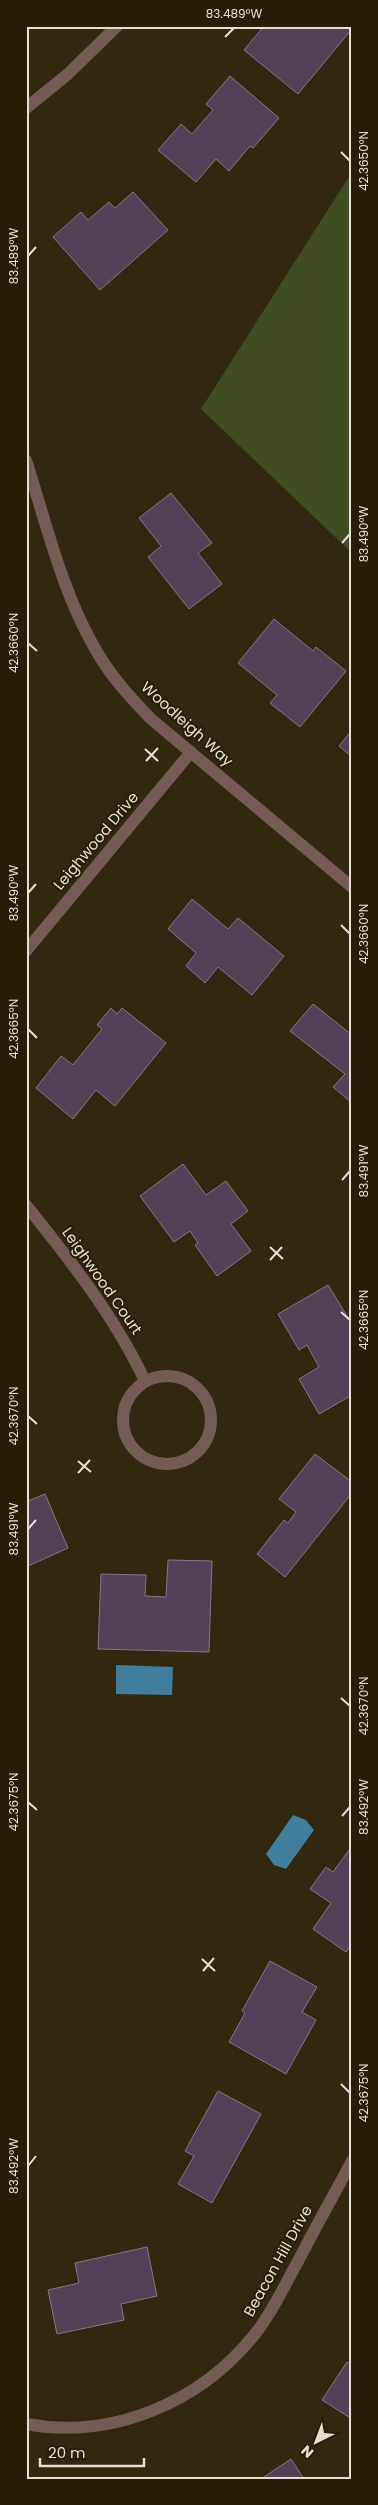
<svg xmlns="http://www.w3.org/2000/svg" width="378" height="2505" font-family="Poppins,sans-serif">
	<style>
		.green { fill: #3f4d21 }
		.water { fill: #417d9c }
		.building { fill: #534257; stroke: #87758c }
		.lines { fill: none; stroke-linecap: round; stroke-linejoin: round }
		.minor { stroke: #755b56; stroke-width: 12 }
		.ticks { fill: none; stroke: #e7e0d2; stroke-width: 2 }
		.labels { text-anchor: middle; stroke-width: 4; stroke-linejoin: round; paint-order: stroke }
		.street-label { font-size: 15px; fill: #e7e0d2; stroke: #281e07 }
		.neatline { fill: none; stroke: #e7e0d2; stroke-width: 2 }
		.ticks-label { font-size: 12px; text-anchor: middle; fill: #e7e0d2 }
	</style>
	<rect width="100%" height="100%" fill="#322810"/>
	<!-- green -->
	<polygon class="green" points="352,172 352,553 201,409"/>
	<!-- water -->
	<g class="water">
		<polygon points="116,1665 173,1667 172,1695 116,1694"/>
		<polygon points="293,1815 306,1820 314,1830 286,1869 274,1865 266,1854"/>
	</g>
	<!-- building -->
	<g class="building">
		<polygon points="264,26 352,26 352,29 298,94 244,50"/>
		<polygon points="230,76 279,118 253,148 250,146 229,171 216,159 196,182 158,150 181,124 192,134 213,110 206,104"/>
		<polygon points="133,192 168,230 100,290 53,237 81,212 88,220 109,202 115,208"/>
		<polygon points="171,493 212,543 198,553 222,584 189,609 148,557 161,546 139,518"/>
		<polygon points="274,619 313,651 316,647 346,671 300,727 270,703 277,695 238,663"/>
		<polygon points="352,730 352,757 339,746"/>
		<polygon points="192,899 228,929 238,918 284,956 252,995 218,967 205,983 186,966 196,953 168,929"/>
		<polygon points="313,1004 352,1035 352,1103 333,1087 345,1074 290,1031"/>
		<polygon points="111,1008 117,1014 122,1008 166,1043 115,1106 96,1090 73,1119 36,1088 61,1056 73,1065 102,1029 97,1025"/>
		<polygon points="183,1164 206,1195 226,1181 248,1211 231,1224 251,1251 217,1276 195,1245 198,1243 190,1231 174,1242 140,1196"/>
		<polygon points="328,1285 352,1324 352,1389 350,1390 352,1395 319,1414 299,1379 319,1367 307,1345 299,1350 278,1314"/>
		<polygon points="315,1454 352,1482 352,1493 285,1577 257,1554 284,1520 288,1523 296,1512 279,1499"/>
		<polygon points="45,1494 68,1548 26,1567 26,1497 28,1501"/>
		<polygon points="168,1560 212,1561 209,1652 98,1649 101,1574 146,1575 145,1596 166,1597"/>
		<polygon points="352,1846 352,1944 346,1952 313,1929 331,1903 310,1889 326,1867 333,1872"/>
		<polygon points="270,1961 317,1987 302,2012 316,2020 286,2074 229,2042 245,2013 242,2011"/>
		<polygon points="218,2091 261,2114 212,2203 178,2184 194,2156 185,2151"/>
		<polygon points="147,2247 157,2296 121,2304 124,2320 57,2334 48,2290 79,2283 75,2263"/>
		<polygon points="347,2362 352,2365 352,2419 322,2400"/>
		<polygon points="291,2459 304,2479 261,2479"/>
	</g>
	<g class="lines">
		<!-- minor -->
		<g class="minor">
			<polyline points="26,108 68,74 117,26"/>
			<path d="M 26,460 C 47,526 63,597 100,657 C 114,680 133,700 151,719 L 352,887"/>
			<polyline points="26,951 191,752"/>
			<path d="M 26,1205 C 70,1260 115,1317 145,1381"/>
			<circle cx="167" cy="1420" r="44"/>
			<path d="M 26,2424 C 113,2440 201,2402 255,2334 C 272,2313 283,2288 296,2265 C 314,2230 333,2196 352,2161"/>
		</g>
	</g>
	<!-- ticks -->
	<path class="ticks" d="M 225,37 L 234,28M 341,152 L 350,161M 28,256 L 36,247M 342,543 L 350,534M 28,643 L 37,651M 145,749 L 158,761M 146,761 L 158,748M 28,893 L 36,884M 341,925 L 350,934M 28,1029 L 37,1038M 342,1180 L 350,1171M 270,1247 L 283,1259M 270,1260 L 282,1247M 341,1312 L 350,1320M 28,1416 L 37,1424M 78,1461 L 91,1472M 78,1473 L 90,1460M 28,1529 L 36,1520M 341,1698 L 350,1706M 28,1802 L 37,1810M 342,1816 L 350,1807M 202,1959 L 215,1971M 203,1971 L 214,1958M 341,2084 L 350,2093M 28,2166 L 36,2156"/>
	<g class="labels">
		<!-- street labels -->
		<g class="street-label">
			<text transform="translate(187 724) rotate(42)" y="5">Woodleigh Way</text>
			<text transform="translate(96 841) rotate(-50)" y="5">Leighwood Drive</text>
			<text transform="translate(102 1281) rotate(55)" y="5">Leighwood Court</text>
			<text transform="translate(278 2261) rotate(-61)" y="5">Beacon Hill Drive</text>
		</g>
	</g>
	<!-- border -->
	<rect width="378" height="2505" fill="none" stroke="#281e07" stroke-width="55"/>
	<!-- north arrow -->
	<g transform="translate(316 2442) rotate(222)" stroke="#281e07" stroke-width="4" paint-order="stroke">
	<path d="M0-4L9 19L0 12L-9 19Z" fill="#e7e0d2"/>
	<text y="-8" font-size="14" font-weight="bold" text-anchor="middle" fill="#e7e0d2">N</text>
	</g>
	<!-- scale -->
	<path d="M40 2458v8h104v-8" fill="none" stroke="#e7e0d2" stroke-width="2.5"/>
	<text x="48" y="2458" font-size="15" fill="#e7e0d2" stroke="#281e07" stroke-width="4" paint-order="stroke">20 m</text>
	<rect x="28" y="28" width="322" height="2450" class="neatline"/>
	<g class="ticks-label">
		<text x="234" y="18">83.489°W</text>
		<text transform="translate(364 161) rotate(-90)" y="4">42.3650°N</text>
		<text transform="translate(14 256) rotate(-90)" y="4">83.489°W</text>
		<text transform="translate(364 534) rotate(-90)" y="4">83.490°W</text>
		<text transform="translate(14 643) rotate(-90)" y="4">42.3660°N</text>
		<text transform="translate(14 893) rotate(-90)" y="4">83.490°W</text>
		<text transform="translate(364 934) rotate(-90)" y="4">42.3660°N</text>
		<text transform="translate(14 1029) rotate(-90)" y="4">42.3665°N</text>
		<text transform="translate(364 1171) rotate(-90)" y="4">83.491°W</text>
		<text transform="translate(364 1320) rotate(-90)" y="4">42.3665°N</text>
		<text transform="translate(14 1416) rotate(-90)" y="4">42.3670°N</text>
		<text transform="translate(14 1529) rotate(-90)" y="4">83.491°W</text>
		<text transform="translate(364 1706) rotate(-90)" y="4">42.3670°N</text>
		<text transform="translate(14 1802) rotate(-90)" y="4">42.3675°N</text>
		<text transform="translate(364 1807) rotate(-90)" y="4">83.492°W</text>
		<text transform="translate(364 2093) rotate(-90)" y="4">42.3675°N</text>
		<text transform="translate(14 2166) rotate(-90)" y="4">83.492°W</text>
	</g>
</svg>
